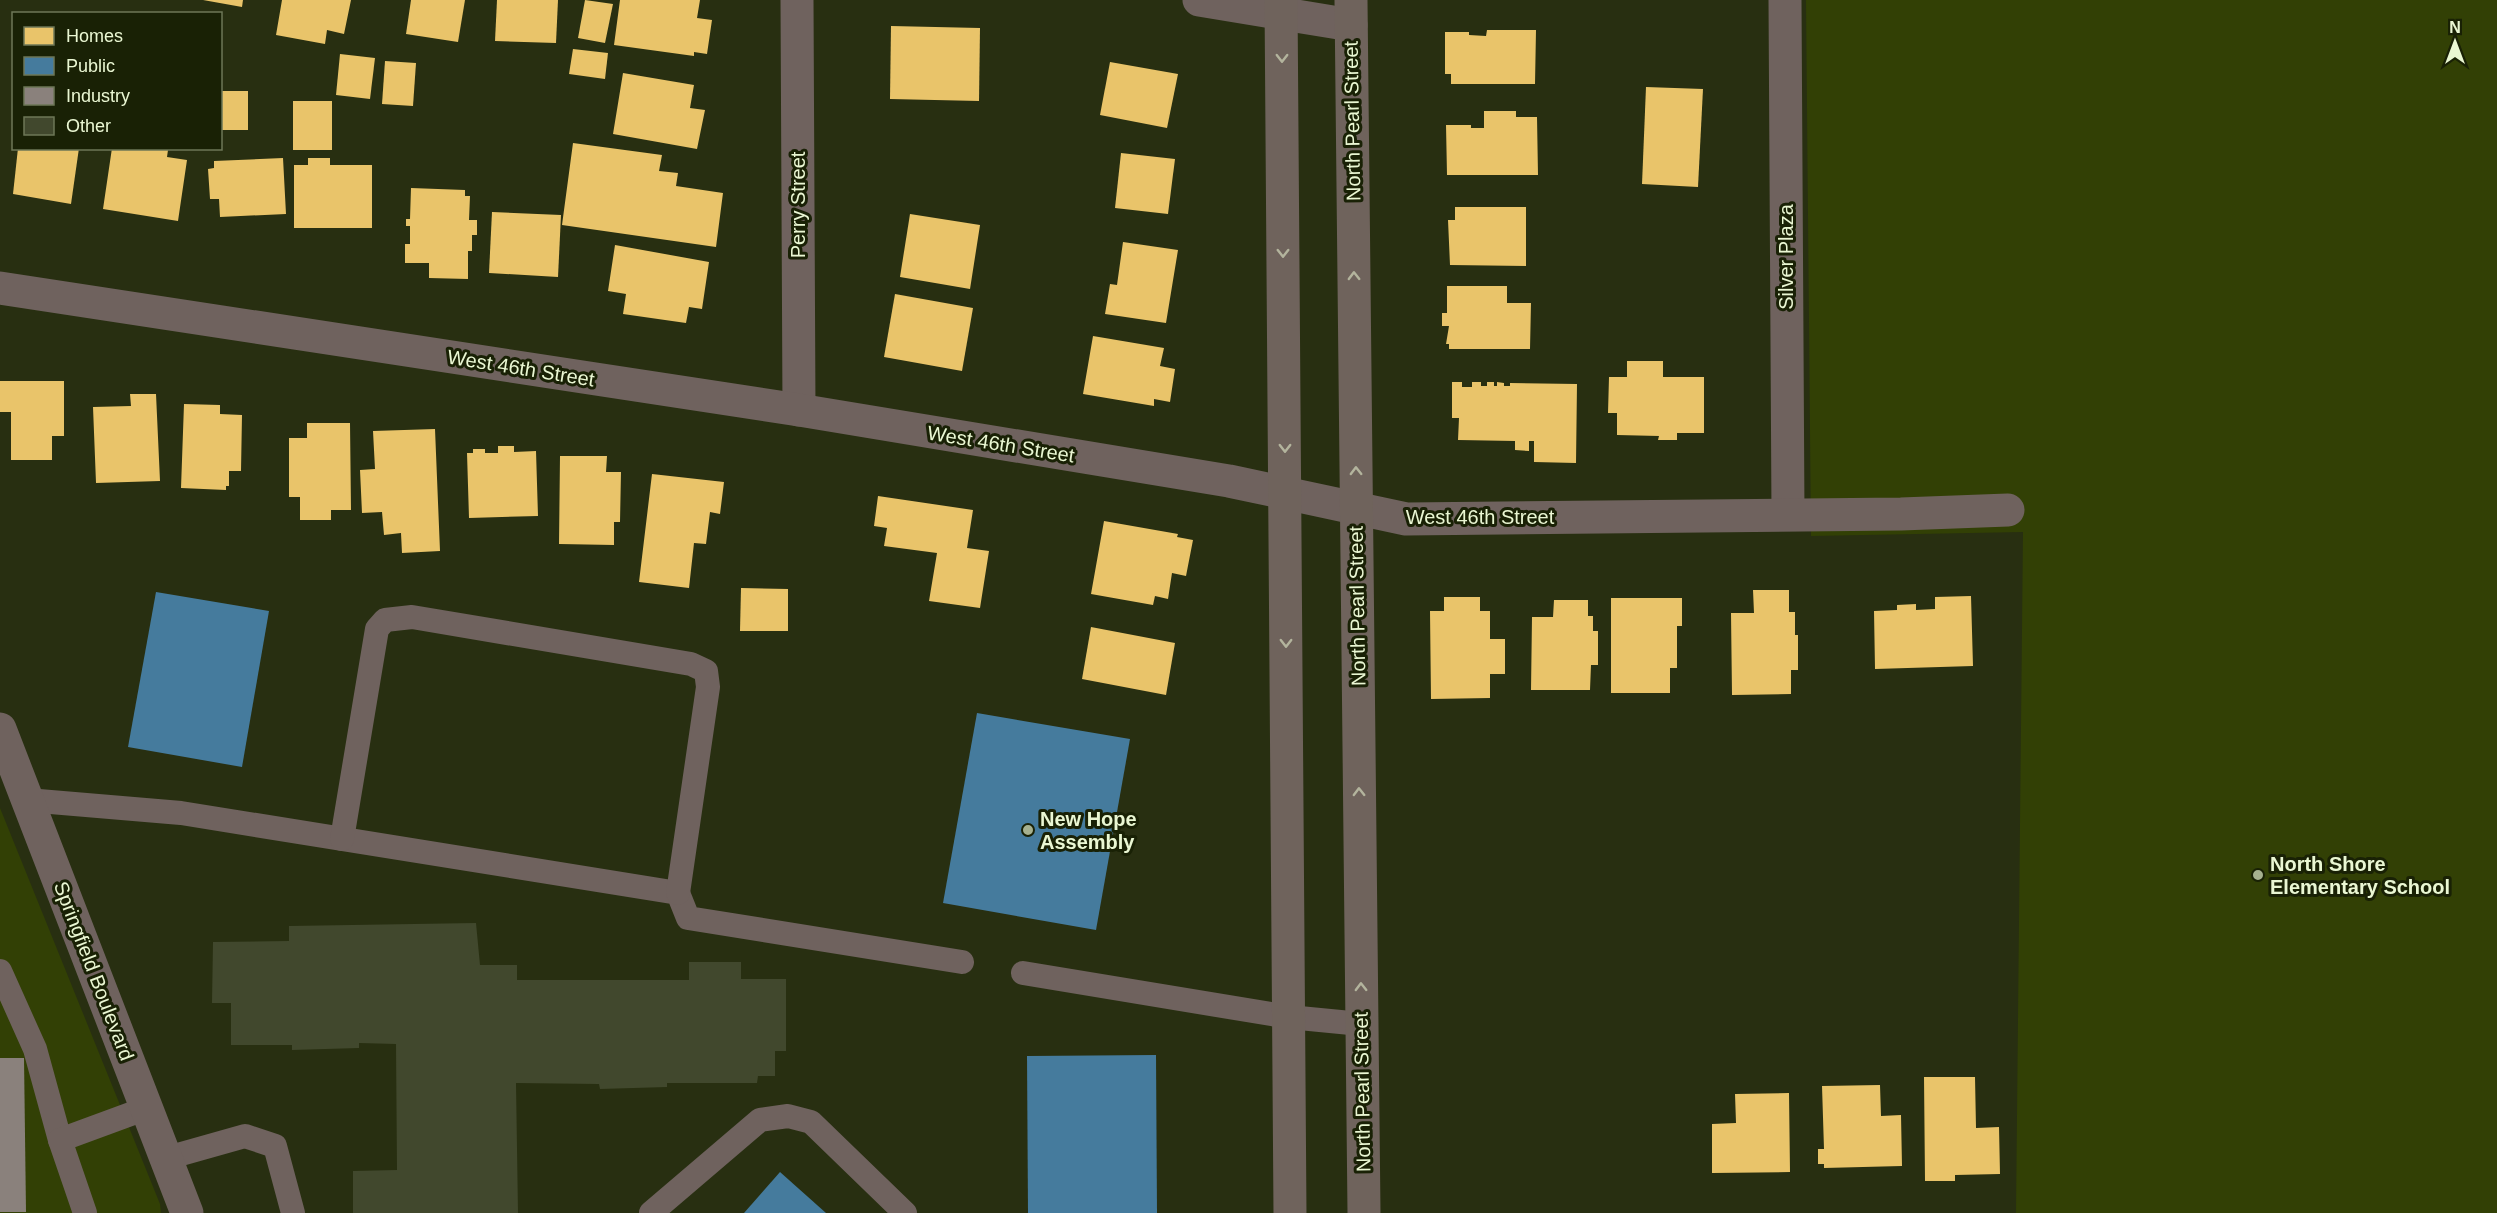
<svg xmlns="http://www.w3.org/2000/svg" width="2497" height="1213" font-family="Helvetica,sans-serif">
	<style>
		.built { fill: #324005 }
		.homes { fill: #e9c46a }
		.public { fill: #457b9d }
		.industry { fill: #8a817c }
		.building { fill: #41482d }
		.lines { fill: none; stroke-linecap: round; stroke-linejoin: round }
		.lane { stroke: #6f625e; stroke-width: 24 }
		.street { stroke: #6f625e; stroke-width: 33 }
		.secondary { stroke: #6f635c; stroke-width: 33 }
		.oneway { stroke: #b3b49d }
		.poi-dot { fill: #a6b18f; stroke: #192105; stroke-width: 2 }
		.labels { text-anchor: middle; stroke-width: 6; stroke-linejoin: round; paint-order: stroke }
		.street-label { font-size: 20px; fill: #eaf7d3; stroke: #192105 }
		.poi-label { font-size: 20px; font-weight: bold; fill: #eaf7d3; stroke: #192105; text-anchor: start }
	</style>
	<rect width="100%" height="100%" fill="#282f11"/>
	<!-- built -->
	<g class="built">
		<polygon points="1806,0 2497,0 2497,1213 2016,1213 2023,532 1811,536"/>
		<polygon points="0,808 160,1204 161,1213 0,1213"/>
	</g>
	<!-- homes -->
	<g class="homes">
		<polygon points="203,0 243,0 242,7"/>
		<polygon points="282,0 351,0 344,34 327,30 325,44 276,35"/>
		<polygon points="411,0 465,0 458,42 406,34"/>
		<polygon points="497,0 558,0 556,43 495,41"/>
		<polygon points="585,0 613,4 605,43 578,38"/>
		<polygon points="620,0 700,0 697,18 712,20 707,54 694,52 694,56 614,45"/>
		<polygon points="891,26 980,28 979,101 890,99"/>
		<polygon points="1487,30 1536,30 1535,84 1451,84 1451,74 1445,74 1445,32 1469,32 1469,35 1486,36"/>
		<polygon points="573,49 608,53 605,79 569,74"/>
		<polygon points="340,54 375,58 370,99 336,95"/>
		<polygon points="385,61 416,63 413,106 382,104"/>
		<polygon points="1110,62 1178,74 1167,128 1100,115"/>
		<polygon points="623,73 694,85 690,108 705,110 697,149 613,134"/>
		<polygon points="1646,87 1703,89 1698,187 1642,184"/>
		<rect x="220" y="91" width="28" height="39"/>
		<rect x="293" y="101" width="39" height="49"/>
		<polygon points="1484,111 1516,111 1516,117 1537,117 1538,175 1447,175 1446,125 1471,125 1471,128 1484,128"/>
		<polygon points="573,143 662,155 659,171 678,173 676,186 723,193 716,247 562,225"/>
		<polygon points="18,148 79,148 71,204 13,194"/>
		<polygon points="112,148 157,148 168,150 167,157 187,160 178,221 103,209"/>
		<polygon points="1121,153 1175,159 1168,214 1115,208"/>
		<polygon points="283,158 286,214 220,217 219,199 210,199 208,169 214,168 214,161"/>
		<polygon points="308,158 330,158 330,165 372,165 372,228 294,228 294,165 308,165"/>
		<polygon points="411,188 465,190 465,196 470,196 469,220 477,220 477,235 472,235 472,251 468,251 468,279 429,278 429,263 405,263 405,244 410,244 410,226 406,226 406,219 410,219"/>
		<polygon points="1455,207 1526,207 1526,266 1450,265 1448,220 1455,220"/>
		<polygon points="492,212 561,215 558,277 489,273"/>
		<polygon points="910,214 980,225 970,289 900,277"/>
		<polygon points="1123,242 1178,250 1166,323 1105,314 1110,284 1117,285"/>
		<polygon points="615,245 709,262 702,309 689,307 686,323 623,314 626,294 608,291"/>
		<polygon points="1447,286 1507,286 1507,303 1531,303 1530,349 1449,349 1449,344 1446,344 1449,326 1442,326 1442,313 1447,313"/>
		<polygon points="895,294 973,308 962,371 884,357"/>
		<polygon points="1093,336 1164,348 1160,366 1175,369 1170,402 1154,399 1154,406 1083,394"/>
		<polygon points="1627,361 1663,361 1663,377 1704,377 1704,433 1677,433 1677,440 1658,440 1659,436 1617,435 1617,413 1608,413 1609,377 1627,377"/>
		<polygon points="0,381 64,381 64,436 52,436 52,460 11,460 11,412 0,412"/>
		<polygon points="1452,382 1462,382 1462,387 1472,387 1472,382 1481,382 1481,386 1487,386 1487,382 1494,382 1494,386 1497,386 1497,382 1504,383 1504,386 1510,386 1510,383 1577,384 1576,463 1534,462 1534,441 1529,441 1529,451 1515,450 1515,441 1458,440 1459,418 1452,418"/>
		<polygon points="130,394 156,394 160,481 96,483 93,407 131,406"/>
		<polygon points="184,404 220,405 220,414 242,415 241,471 229,471 229,486 226,486 226,490 181,488"/>
		<polygon points="307,423 350,423 351,510 331,510 331,520 300,520 300,497 289,497 289,438 307,438"/>
		<polygon points="435,429 440,551 402,553 401,533 384,535 382,512 362,513 360,470 375,469 373,431"/>
		<polygon points="498,446 514,446 514,452 536,451 538,516 469,518 467,453 473,453 473,449 485,449 485,453 498,453"/>
		<polygon points="560,456 607,456 606,472 621,472 620,522 614,522 614,545 559,544"/>
		<polygon points="652,474 724,482 720,514 710,512 706,544 694,543 689,588 639,582"/>
		<polygon points="878,496 973,510 967,548 989,551 980,608 929,601 937,553 884,546 887,528 874,526"/>
		<polygon points="1104,521 1178,534 1177,537 1193,540 1186,576 1172,573 1168,599 1155,596 1153,605 1091,594"/>
		<polygon points="741,588 788,589 788,631 740,631"/>
		<polygon points="1753,590 1789,590 1789,612 1795,612 1795,635 1798,635 1798,670 1791,670 1791,694 1732,695 1731,613 1754,613"/>
		<polygon points="1971,596 1973,666 1875,669 1874,611 1897,610 1897,605 1916,604 1916,610 1935,609 1935,597"/>
		<polygon points="1444,597 1480,597 1480,611 1490,611 1490,639 1505,639 1505,674 1490,674 1490,698 1431,699 1430,611 1444,611"/>
		<polygon points="1611,598 1682,598 1682,626 1677,626 1677,668 1670,668 1670,693 1611,693"/>
		<polygon points="1554,600 1588,600 1588,616 1593,616 1593,631 1598,631 1598,665 1591,665 1590,690 1531,690 1532,617 1553,617"/>
		<polygon points="1091,627 1175,643 1166,695 1082,679"/>
		<polygon points="1924,1077 1975,1077 1976,1128 1999,1127 2000,1174 1955,1175 1955,1181 1925,1181"/>
		<polygon points="1880,1085 1881,1116 1901,1115 1902,1166 1824,1168 1824,1164 1818,1164 1818,1149 1824,1149 1822,1086"/>
		<polygon points="1789,1093 1790,1172 1712,1173 1712,1124 1736,1123 1735,1094"/>
	</g>
	<!-- public -->
	<g class="public">
		<polygon points="156,592 269,611 242,767 128,747"/>
		<polygon points="977,713 1130,739 1096,930 943,903"/>
		<polygon points="1156,1055 1157,1213 1028,1213 1027,1056"/>
		<polygon points="780,1172 826,1213 744,1213"/>
	</g>
	<!-- industry -->
	<polygon class="industry" points="0,1058 24,1058 26,1212 0,1212"/>
	<!-- building -->
	<polygon class="building" points="476,923 480,965 517,965 517,980 689,980 689,962 741,962 741,979 786,979 786,1051 775,1051 775,1076 758,1076 757,1083 667,1083 667,1087 600,1089 599,1084 516,1083 518,1213 353,1213 353,1171 397,1170 396,1044 359,1043 359,1048 292,1050 292,1045 231,1045 231,1003 212,1003 213,942 289,941 289,926"/>
	<g class="lines">
		<!-- lane -->
		<g class="lane">
			<polyline points="27,800 181,813 678,893 688,918 962,962"/>
			<polyline points="342,839 377,629 385,620 412,617 691,664 706,671 708,687 678,893"/>
			<polyline points="0,971 35,1049 60,1140"/>
			<polyline points="1023,973 1289,1017 1361,1024"/>
			<polyline points="167,1158 245,1136 275,1146 293,1213"/>
			<polyline points="85,1213 60,1140 147,1108"/>
			<polyline points="651,1213 760,1120 788,1116 811,1122 905,1213"/>
		</g>
		<!-- street -->
		<g class="street">
			<polyline points="797,0 799,410"/>
			<polyline points="1199,0 1351,25"/>
			<polyline points="1785,0 1788,514"/>
			<polyline points="0,288 799,410 1229,481 1406,519 1901,514 2008,510"/>
			<polyline points="0,729 187,1213"/>
		</g>
		<!-- secondary -->
		<g class="secondary">
			<polyline points="1281,0 1290,1213"/>
			<polyline points="1351,0 1364,1213"/>
		</g>
	</g>
	<!-- one-way arrows -->
	<defs><path id="oneway-chevron" d="M-2-3.5L2.5 0L-2 3.5" fill="none" stroke-width="1.6" stroke-linecap="round" stroke-linejoin="round" transform="scale(1.5)"/></defs>
	<g class="oneway">
		<use href="#oneway-chevron" transform="translate(1282 58) rotate(90)"/>
		<use href="#oneway-chevron" transform="translate(1283 253) rotate(90)"/>
		<use href="#oneway-chevron" transform="translate(1354 276) rotate(-91)"/>
		<use href="#oneway-chevron" transform="translate(1285 448) rotate(90)"/>
		<use href="#oneway-chevron" transform="translate(1356 471) rotate(-91)"/>
		<use href="#oneway-chevron" transform="translate(1286 643) rotate(90)"/>
		<use href="#oneway-chevron" transform="translate(1359 792) rotate(-91)"/>
		<use href="#oneway-chevron" transform="translate(1361 987) rotate(-91)"/>
	</g>
	<!-- markers -->
	<g class="poi-dot">
		<circle cx="1028" cy="830" r="6"/>
		<circle cx="2258" cy="875" r="6"/>
	</g>
	<g class="labels">
		<!-- street labels -->
		<g class="street-label">
			<text transform="translate(1352 121) rotate(-91)" y="7">North Pearl Street</text>
			<text transform="translate(798 205) rotate(-90)" y="7">Perry Street</text>
			<text transform="translate(1786 257) rotate(-90)" y="7">Silver Plaza</text>
			<text transform="translate(521 368) rotate(9)" y="7">West 46th Street</text>
			<text transform="translate(1001 444) rotate(9)" y="7">West 46th Street</text>
			<text x="1480" y="524">West 46th Street</text>
			<text transform="translate(1357 606) rotate(-91)" y="7">North Pearl Street</text>
			<text transform="translate(94 971) rotate(69)" y="7">Springfield Boulevard</text>
			<text transform="translate(1362 1092) rotate(-91)" y="7">North Pearl Street</text>
		</g>
		<!-- poi labels -->
		<g class="poi-label">
			<text x="1040" y="826">New Hope<tspan x="1040" dy="23">Assembly</tspan></text>
			<text x="2270" y="871">North Shore<tspan x="2270" dy="23">Elementary School</tspan></text>
		</g>
	</g>
	<!-- legend -->
	<rect x="12" y="12" width="210" height="138" fill="#192105" stroke="#6d7757" stroke-width="1.5"/>
	<rect x="24" y="27" width="30" height="18" fill="#e9c46a" stroke="#6d7757" stroke-width="1.5"/>
	<text x="66" y="42" font-size="18" fill="#eaf7d3">Homes</text>
	<rect x="24" y="57" width="30" height="18" fill="#457b9d" stroke="#6d7757" stroke-width="1.5"/>
	<text x="66" y="72" font-size="18" fill="#eaf7d3">Public</text>
	<rect x="24" y="87" width="30" height="18" fill="#8a817c" stroke="#6d7757" stroke-width="1.5"/>
	<text x="66" y="102" font-size="18" fill="#eaf7d3">Industry</text>
	<rect x="24" y="117" width="30" height="18" fill="#41482d" stroke="#6d7757" stroke-width="1.5"/>
	<text x="66" y="132" font-size="18" fill="#eaf7d3">Other</text>
	<!-- north arrow -->
	<g transform="translate(2455 42)" stroke="#192105" stroke-width="4.5" paint-order="stroke">
	<path d="M0-4.5L10 22L0 15L-10 22Z" fill="#eaf7d3"/>
	<text y="-9" font-size="16" font-weight="bold" text-anchor="middle" fill="#eaf7d3">N</text>
	</g>
</svg>
